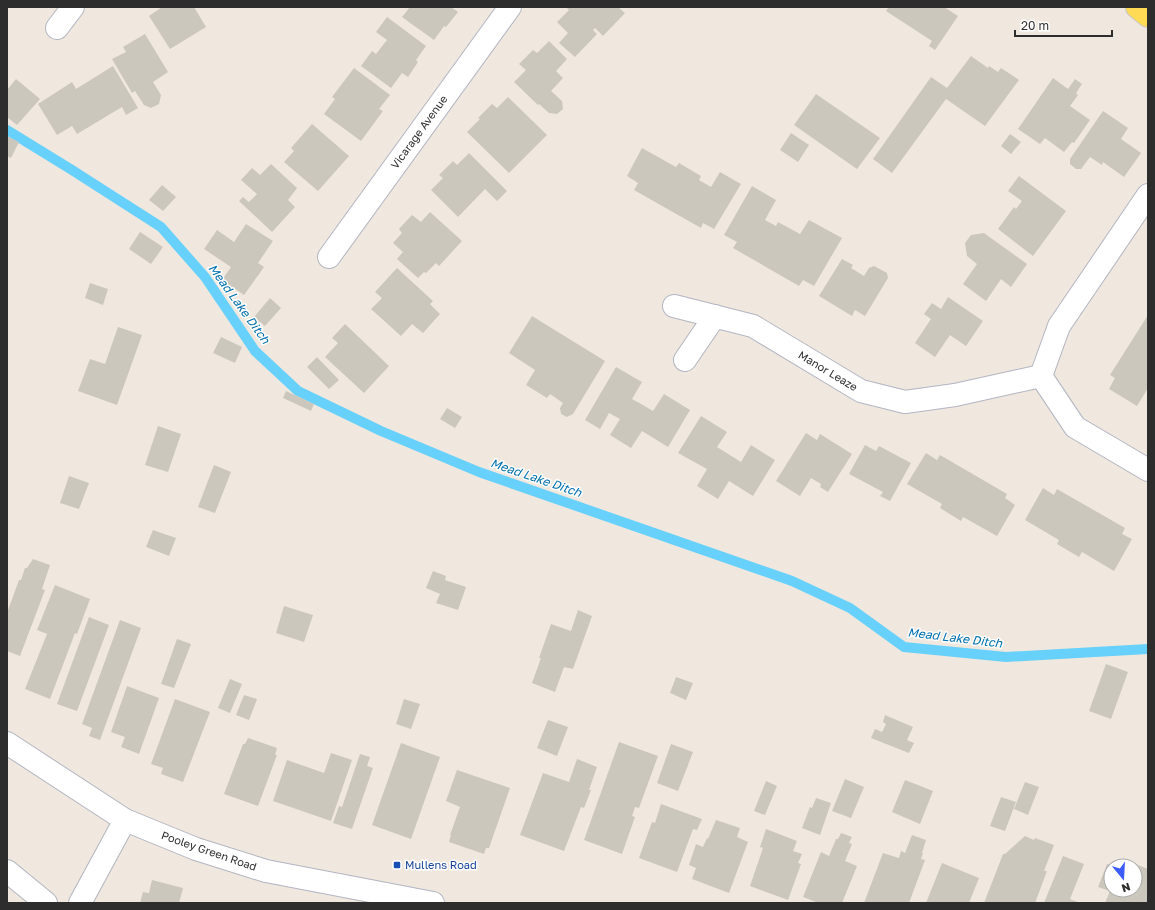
<svg xmlns="http://www.w3.org/2000/svg" width="1155" height="910" font-family="'Golos Text',sans-serif">
	<style>
		.lines { fill: none; stroke-linecap: round; stroke-linejoin: round }
		.stream { stroke: #68d1fb; stroke-width: 10 }
		.building { fill: #cbc7bd }
		.minor-casing { stroke: #b2b5c2; stroke-width: 24 }
		.major-casing { stroke: #c8c8c8; stroke-width: 24 }
		.minor { stroke: #fff; stroke-width: 22 }
		.major { stroke: #ffda54; stroke-width: 22 }
		.transit-dot { fill: #1a4fb4; stroke: #fff; stroke-width: 1.5 }
		.labels { text-anchor: middle; stroke-width: 3; stroke-linejoin: round; paint-order: stroke }
		.street-label { font-size: 11px; fill: #2d2d2d; stroke: #fff }
		.transit-label { font-size: 11px; fill: #164399; stroke: #fff; text-anchor: start }
		.water-label { font-size: 12px; font-style: italic; fill: #006fae; stroke: #fff }
	</style>
	<rect width="100%" height="100%" fill="#f0e8de"/>
	<g class="lines">
		<!-- stream -->
		<polyline class="stream" points="7,130 72,170 161,227 205,277 255,351 298,391 381,431 479,472 792,581 850,608 904,647 1006,657 1148,649"/>
	</g>
	<!-- building -->
	<g class="building">
		<polygon points="162,7 194,7 206,27 170,49 149,16"/>
		<polygon points="410,7 451,7 458,12 446,27 444,26 434,40 402,17"/>
		<polygon points="566,7 618,7 625,13 603,36 595,28 593,30 597,34 575,57 559,43 568,33 557,22 569,10"/>
		<polygon points="889,7 944,7 958,16 935,50 929,46 932,41 886,11"/>
		<polygon points="387,17 426,46 416,60 418,62 408,77 402,73 391,88 361,66 372,51 376,54 387,40 376,32"/>
		<polygon points="145,34 168,72 153,82 161,95 159,104 151,108 144,105 135,91 132,93 112,59 126,52 123,47"/>
		<polygon points="549,41 567,59 556,71 563,78 551,91 562,101 563,109 557,114 549,113 539,104 538,105 514,82 526,70 519,64 533,50 537,53"/>
		<polygon points="971,56 988,68 989,66 998,72 1001,68 1019,80 985,126 946,99 892,173 873,159 931,77 947,88"/>
		<polygon points="113,66 138,108 126,115 122,107 77,134 72,126 57,135 38,104 72,82 76,89"/>
		<polygon points="354,68 390,95 379,109 383,111 361,141 324,114 335,99 332,97"/>
		<polygon points="1053,78 1068,89 1075,79 1082,84 1076,93 1078,95 1070,106 1090,120 1074,143 1072,142 1064,152 1045,138 1040,144 1018,129"/>
		<polygon points="16,79 40,99 17,125 7,117 7,90"/>
		<polygon points="816,94 880,138 857,169 794,125"/>
		<polygon points="508,97 547,135 509,173 467,132 480,119 478,118 492,104 497,108"/>
		<polygon points="1103,111 1128,128 1121,139 1141,153 1124,177 1103,162 1102,165 1090,157 1081,169 1076,169 1070,164 1070,159"/>
		<polygon points="312,124 349,156 318,191 284,162 294,151 291,148"/>
		<polygon points="791,133 809,145 798,162 780,150"/>
		<polygon points="1010,134 1021,142 1011,154 1001,146"/>
		<polygon points="7,136 19,142 11,158 7,156"/>
		<polygon points="642,148 676,167 679,163 701,176 699,180 711,187 720,172 741,184 714,229 703,223 701,228 634,190 638,183 627,176"/>
		<polygon points="469,153 507,191 497,201 485,189 458,217 431,190 443,178 439,175 453,161 457,165"/>
		<polygon points="271,164 297,188 288,200 295,207 272,232 239,201 243,197 249,202 257,194 241,180 252,168 260,175"/>
		<polygon points="1019,176 1066,211 1033,256 998,229 1014,207 1016,209 1022,201 1008,191"/>
		<polygon points="162,185 176,197 163,211 149,200"/>
		<polygon points="752,186 776,200 765,220 776,226 778,222 800,234 809,220 842,238 814,286 803,280 799,286 733,248 737,242 724,235"/>
		<polygon points="430,212 462,241 439,266 436,263 426,273 424,272 418,278 397,259 403,252 393,243 402,233 399,229 412,215 421,222"/>
		<polygon points="246,224 273,241 258,263 264,267 244,295 222,280 231,267 204,249 217,230 234,242"/>
		<polygon points="140,232 163,247 151,264 129,249"/>
		<polygon points="984,233 1027,264 1011,287 1001,279 986,301 963,284 977,264 967,256 965,243 971,235"/>
		<polygon points="842,259 853,265 851,268 864,276 869,268 874,266 887,273 888,278 865,316 855,310 852,316 819,296"/>
		<polygon points="397,268 433,301 430,304 440,314 423,333 412,324 401,336 371,309 382,298 375,292"/>
		<polygon points="90,283 108,289 103,305 85,298"/>
		<polygon points="948,297 983,321 966,346 950,335 935,357 915,343 931,319 924,314 932,303 941,309"/>
		<polygon points="270,298 281,308 265,326 254,317"/>
		<polygon points="1148,315 1148,388 1137,406 1109,389 1115,378 1110,375"/>
		<polygon points="532,316 605,361 573,414 567,417 561,414 560,408 563,403 550,394 547,398 526,385 535,370 509,353"/>
		<polygon points="345,324 389,366 364,393 325,357 338,343 332,338"/>
		<polygon points="118,327 142,335 117,405 78,391 90,359 105,364"/>
		<polygon points="221,337 242,347 235,363 213,353"/>
		<polygon points="317,357 339,380 329,389 307,367"/>
		<polygon points="616,367 642,382 632,399 643,405 653,411 664,394 690,410 668,447 642,431 631,448 610,435 620,419 609,413 600,429 585,420"/>
		<polygon points="286,391 314,404 311,411 283,398"/>
		<polygon points="447,408 462,417 455,428 440,419"/>
		<polygon points="701,416 727,432 717,447 741,462 751,445 775,460 753,496 729,481 718,499 697,486 707,469 678,453"/>
		<polygon points="158,426 181,434 168,472 145,465"/>
		<polygon points="806,433 817,440 820,434 852,454 828,492 820,487 821,484 811,478 800,496 776,481"/>
		<polygon points="865,445 876,451 879,446 911,463 890,501 880,496 883,492 849,474"/>
		<polygon points="926,453 937,460 940,455 1007,494 1005,498 1015,505 997,536 963,517 961,521 940,508 942,504 907,484"/>
		<polygon points="214,465 231,472 215,513 198,507"/>
		<polygon points="69,476 89,483 79,509 60,503"/>
		<polygon points="1043,488 1054,495 1057,489 1125,528 1122,534 1132,539 1114,571 1082,552 1079,557 1057,544 1059,540 1025,520"/>
		<polygon points="153,530 176,538 169,556 146,547"/>
		<polygon points="33,559 50,565 42,589 45,590 20,656 7,651 7,613 19,580 21,580 25,568 27,568"/>
		<polygon points="433,571 446,576 445,580 466,587 458,610 436,603 440,594 426,588"/>
		<polygon points="55,585 90,599 77,634 75,633 50,699 25,689 47,634 37,630"/>
		<polygon points="284,606 313,615 304,642 276,633"/>
		<polygon points="578,610 592,616 573,669 564,667 555,692 532,683 541,658 539,658 551,624 571,631"/>
		<polygon points="89,617 109,625 77,711 57,704"/>
		<polygon points="120,620 141,628 100,740 89,736 92,728 82,724"/>
		<polygon points="177,639 191,644 174,688 161,684"/>
		<polygon points="1106,664 1128,672 1111,719 1089,711"/>
		<polygon points="676,677 693,683 686,700 670,693"/>
		<polygon points="230,679 242,684 230,713 218,708"/>
		<polygon points="127,686 159,698 139,754 121,747 125,737 111,732"/>
		<polygon points="244,695 257,699 249,720 236,715"/>
		<polygon points="175,699 210,712 183,782 161,774 163,768 151,764"/>
		<polygon points="404,699 420,704 411,729 396,724"/>
		<polygon points="885,715 913,727 907,740 914,743 909,753 871,738 875,729 882,732 886,724 883,722"/>
		<polygon points="548,720 568,727 557,756 537,748"/>
		<polygon points="248,738 277,748 275,755 277,755 258,806 224,794 243,744 245,744"/>
		<polygon points="619,742 658,756 639,808 635,807 632,816 635,817 622,854 584,840"/>
		<polygon points="401,743 440,757 411,839 372,825"/>
		<polygon points="671,744 693,752 678,791 657,783"/>
		<polygon points="331,753 352,760 331,821 273,801 287,760 324,773"/>
		<polygon points="360,754 370,757 367,766 373,768 352,829 333,823 339,806 342,807"/>
		<polygon points="577,759 597,767 589,790 591,790 584,808 581,807 564,851 520,835 543,773 569,782"/>
		<polygon points="457,770 510,788 489,848 486,848 484,854 449,842 451,835 450,835 460,807 446,801"/>
		<polygon points="845,779 864,787 851,818 832,811"/>
		<polygon points="905,780 933,791 920,824 892,812"/>
		<polygon points="766,781 777,786 765,815 754,811"/>
		<polygon points="1025,782 1039,787 1028,815 1014,809"/>
		<polygon points="1001,797 1016,802 1005,831 990,826"/>
		<polygon points="816,798 831,803 820,835 802,828 810,807 812,808"/>
		<polygon points="661,804 702,819 697,830 693,829 677,872 639,858 652,822 655,823"/>
		<polygon points="716,820 740,828 737,837 748,842 729,893 692,879 696,868 689,865 696,844 703,847 707,838 708,839"/>
		<polygon points="766,829 797,841 793,851 802,854 798,863 801,864 788,900 750,886 763,848 760,847"/>
		<polygon points="841,833 852,837 849,843 852,844 845,861 857,866 842,903 815,903 816,902 803,897 821,852 829,856 836,839 838,839"/>
		<polygon points="912,835 926,840 922,853 923,853 921,859 925,860 909,903 864,903 883,853 899,858 901,851 905,853"/>
		<polygon points="1025,836 1034,840 1035,838 1054,845 1044,871 1047,871 1035,903 984,903 1003,854 1005,854"/>
		<polygon points="1063,856 1084,864 1070,899 1080,903 1044,903"/>
		<polygon points="1123,859 1148,869 1148,903 1105,903 1110,891 1098,887 1107,864 1111,865 1111,890 1135,890 1135,866 1120,866"/>
		<polygon points="942,863 979,878 969,903 926,903"/>
		<polygon points="152,880 183,888 179,903 140,903 143,892 149,893"/>
	</g>
	<g class="lines">
		<!-- minor casing -->
		<g class="minor-casing">
			<g id="minor">
				<polyline points="57,28 73,7"/>
				<polyline points="1148,195 1059,326 1041,376 1075,427 1148,470"/>
				<polyline points="329,257 510,7"/>
				<polyline points="674,306 753,326 861,391 905,402 955,395 1041,376"/>
				<polyline points="685,360 715,316"/>
				<polyline points="7,743 125,820 196,849 266,871 433,903"/>
				<polyline points="7,871 46,903"/>
				<polyline points="80,903 125,820"/>
			</g>
		</g>
		<!-- major casing -->
		<g class="major-casing">
			<polyline id="major" points="1137,7 1148,16"/>
		</g>
		<!-- minor -->
		<use href="#minor" class="minor"/>
		<!-- major -->
		<use href="#major" class="major"/>
	</g>
	<!-- markers -->
	<rect class="transit-dot" x="393" y="861" width="8" height="8" rx="2"/>
	<g class="labels">
		<!-- street labels -->
		<g class="street-label">
			<text transform="translate(419 132) rotate(-54)" y="4">Vicarage Avenue</text>
			<text transform="translate(828 371) rotate(31)" y="4">Manor Leaze</text>
			<text transform="translate(209 851) rotate(19)" y="4">Pooley Green Road</text>
		</g>
		<!-- transit labels -->
		<g class="transit-label">
			<text x="405" y="869">Mullens Road</text>
		</g>
		<!-- water labels -->
		<g class="water-label">
			<text transform="translate(239 304) rotate(54)" y="4">Mead Lake Ditch</text>
			<text transform="translate(536 478) rotate(19)" y="4">Mead Lake Ditch</text>
			<text transform="translate(955 638) rotate(7)" y="4">Mead Lake Ditch</text>
		</g>
	</g>
	<!-- border -->
	<rect width="1155" height="910" fill="none" stroke="#2d2d2d" stroke-width="16"/>
	<!-- north arrow -->
	<g transform="translate(1123 878) rotate(162)"><circle r="19" fill="#ffffff" stroke="#ababab"/>
	<path d="M0-3L7 15L0 10L-7 15Z" fill="#3c5cff"/>
	<text y="-6" font-size="11" font-weight="bold" text-anchor="middle" fill="#2d2d2d">N</text>
	</g>
	<!-- scale -->
	<path d="M1015 30v6h97v-6" fill="none" stroke="#2d2d2d" stroke-width="2"/>
	<text x="1021" y="30" font-size="12" fill="#2d2d2d" stroke="#ffffff" stroke-width="3" paint-order="stroke">20 m</text>
</svg>
